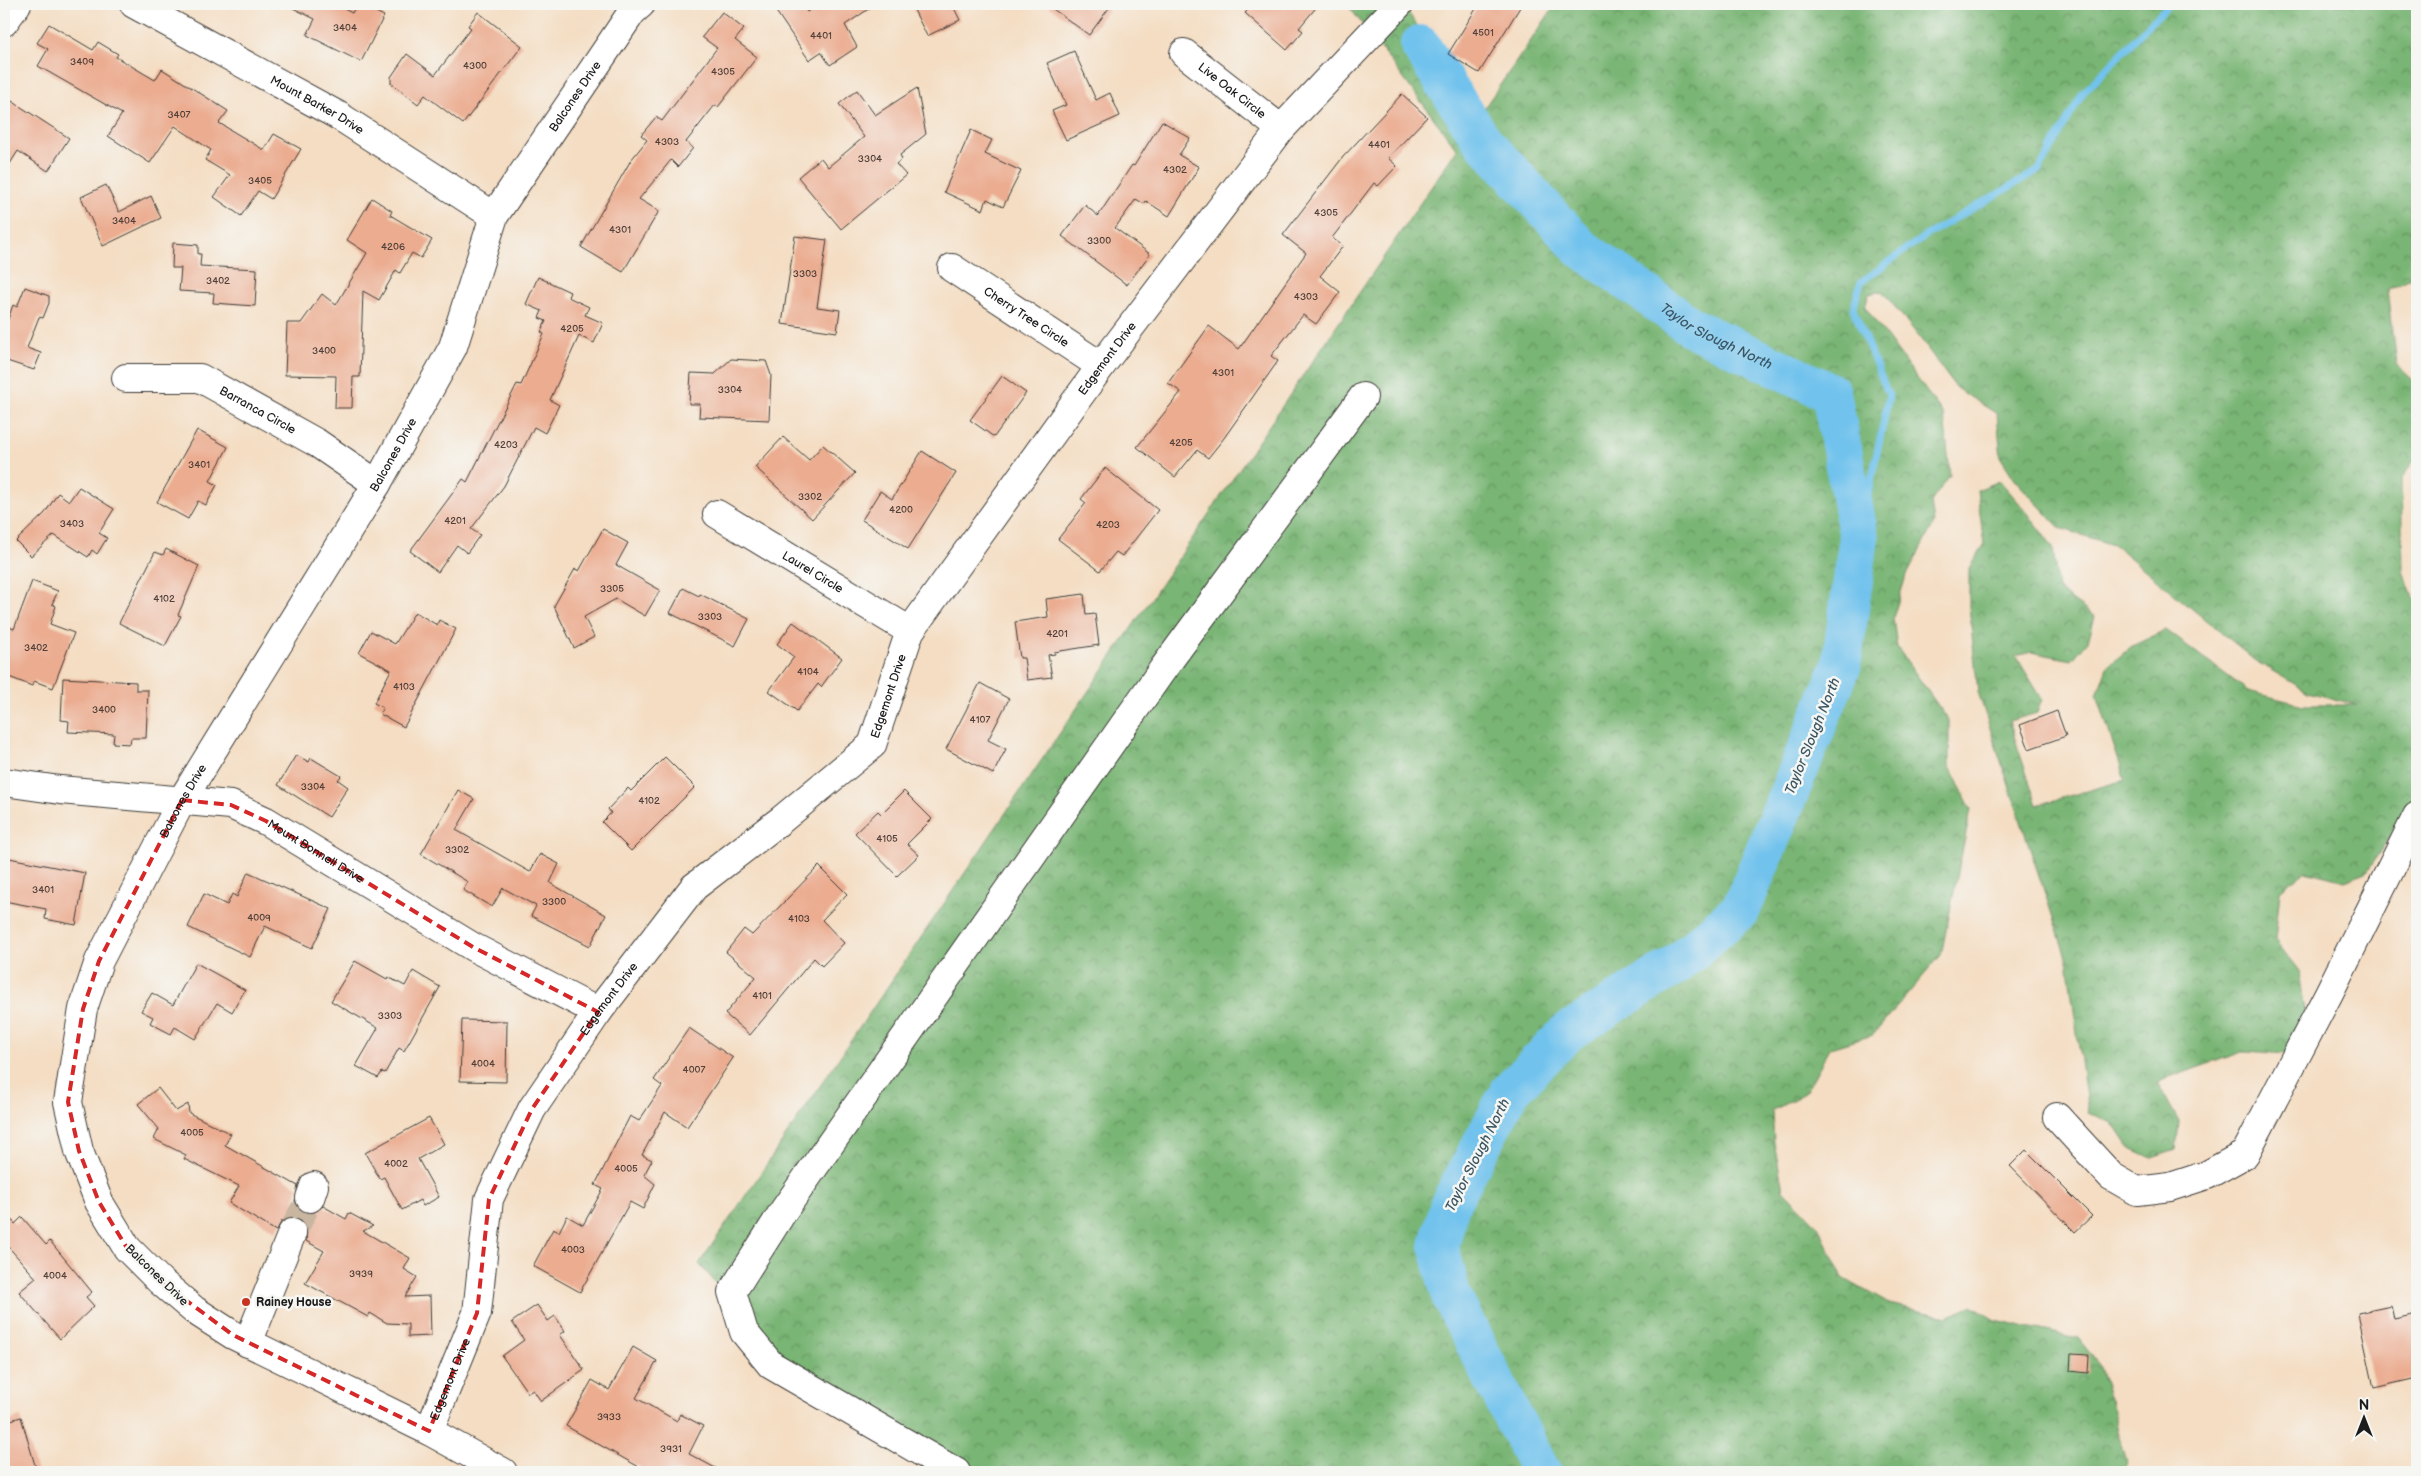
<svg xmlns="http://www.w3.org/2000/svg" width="2421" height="1476" font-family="'Balsamiq Sans',sans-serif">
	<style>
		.forest { fill: url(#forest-crowns); stroke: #4a6848 }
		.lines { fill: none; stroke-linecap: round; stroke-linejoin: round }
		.stream { stroke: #71c2ed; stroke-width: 7 }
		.river { stroke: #71c2ed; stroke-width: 40 }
		.building { fill: #ebac90 }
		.minor-tunnel { stroke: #c9b6a1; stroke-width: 28; stroke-dasharray: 28 14; stroke-linecap: butt }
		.minor-casing { stroke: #3c3935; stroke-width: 30 }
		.minor { stroke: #fff; stroke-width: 28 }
		.marked { fill: none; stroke: #d62828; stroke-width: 4; stroke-dasharray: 10 6; stroke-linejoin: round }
		.poi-dot { fill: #c8321e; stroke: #f6f6f2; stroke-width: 2 }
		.labels { text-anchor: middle; stroke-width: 5; stroke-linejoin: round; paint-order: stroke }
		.number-label { font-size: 10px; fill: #504039 }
		.street-label { font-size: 12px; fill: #1c1c1c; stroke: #f6f6f2 }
		.poi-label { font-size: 12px; font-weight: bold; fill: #1c1c1c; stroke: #f6f6f2; text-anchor: start }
		.water-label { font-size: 14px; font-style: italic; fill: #3a5665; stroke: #f6f6f2 }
	</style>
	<defs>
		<pattern id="forest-crowns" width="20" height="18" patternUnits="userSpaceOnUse" patternTransform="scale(1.25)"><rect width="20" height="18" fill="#79b574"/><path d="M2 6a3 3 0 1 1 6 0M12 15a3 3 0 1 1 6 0" fill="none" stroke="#62925e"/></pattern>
	</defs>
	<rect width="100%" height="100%" fill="#f6f6f2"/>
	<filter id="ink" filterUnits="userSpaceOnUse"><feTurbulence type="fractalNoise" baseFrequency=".02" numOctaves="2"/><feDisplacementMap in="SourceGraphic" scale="10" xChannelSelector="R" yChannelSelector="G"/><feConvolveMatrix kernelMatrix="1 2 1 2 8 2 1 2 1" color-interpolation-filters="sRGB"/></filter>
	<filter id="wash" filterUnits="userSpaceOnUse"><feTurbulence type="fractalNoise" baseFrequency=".0096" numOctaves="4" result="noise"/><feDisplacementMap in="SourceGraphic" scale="20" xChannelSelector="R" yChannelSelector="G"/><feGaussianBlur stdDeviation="1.12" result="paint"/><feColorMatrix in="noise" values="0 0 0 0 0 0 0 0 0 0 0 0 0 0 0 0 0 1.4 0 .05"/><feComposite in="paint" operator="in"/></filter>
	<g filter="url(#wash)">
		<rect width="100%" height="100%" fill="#f4ddc2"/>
		<!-- forest -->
		<polygon class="forest" points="1347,4 1402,4 1480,114 1556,4 2417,4 2417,275 2388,289 2397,365 2417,384 2417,456 2401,480 2403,571 2417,608 2417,790 2412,803 2366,873 2345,881 2305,871 2280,891 2275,940 2299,971 2307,1024 2287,1054 2245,1051 2157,1082 2179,1122 2176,1150 2152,1158 2128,1147 2112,1123 2088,1112 2067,960 1978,692 1969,607 1969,568 1984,545 1977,490 2000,481 2027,512 2053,548 2058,590 2095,617 2088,641 2072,660 2031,652 2016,656 2042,699 2037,713 2009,721 2037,805 2125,780 2097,695 2107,667 2132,646 2166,630 2248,691 2303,705 2357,705 2308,692 2254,660 2116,546 2060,528 2015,480 2001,458 1997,414 1956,388 1920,338 1882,291 1869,294 1865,307 1944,415 1950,475 1931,502 1934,523 1905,579 1893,618 1897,647 1949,721 1949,765 1971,809 1941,955 1873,1035 1830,1048 1805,1093 1772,1111 1774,1142 1783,1190 1818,1226 1843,1278 1889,1304 1947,1317 1972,1306 1995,1320 2078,1338 2100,1366 2127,1462 2124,1472 975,1472 773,1356 744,1315 699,1264 1457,149"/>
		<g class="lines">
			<!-- stream -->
			<polyline class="stream" points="1859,537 1889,396 1853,309 1861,282 1925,236 2039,170 2083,93 2169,4"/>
			<!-- river -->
			<path class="river" id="s1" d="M 1420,45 L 1482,140 L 1580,247 L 1693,328 L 1831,393 L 1859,537 L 1841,667 L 1741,909 L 1676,965 L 1568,1032 L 1510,1091 L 1450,1204 L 1439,1246 L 1451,1296 L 1541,1472"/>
		</g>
		<g id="blocks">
			<!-- building -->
			<g class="building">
				<polygon points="285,4 334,4 352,13 357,4 360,4 384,16 361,62 307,35 315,19"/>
				<polygon points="785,4 802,4 807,12 819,4 876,4 845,25 857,47 830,65 821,52 809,60 775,10"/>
				<polygon points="911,4 952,4 960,20 927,36"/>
				<polygon points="1046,4 1112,4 1089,35"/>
				<polygon points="1253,4 1319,4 1299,28 1303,31 1287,50 1245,13"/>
				<polygon points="1479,4 1522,4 1479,73 1448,54"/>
				<polygon points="478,12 522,46 463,124 425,95 418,104 391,83 391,77 407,54 435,75 471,28 468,26"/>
				<polygon points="722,12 744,29 735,40 757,57 718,107 715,105 686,142 693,148 678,167 671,160 639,199 659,211 623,272 581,247 631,160 647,140 641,135 656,117 662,121 717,48 702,37"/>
				<polygon points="49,24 93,50 98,42 118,54 116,57 155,80 162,69 228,111 219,123 264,150 274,134 301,149 271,199 258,191 241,216 214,197 230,175 205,160 211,150 175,126 150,163 108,136 122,114 38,66 48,49 37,43"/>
				<polygon points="1074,51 1096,100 1110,93 1120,116 1066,140 1052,111 1066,105 1047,63"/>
				<polygon points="917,88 926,134 900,155 902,159 896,164 906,175 841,229 798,177 821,158 828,167 864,137 839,104 857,90 875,115"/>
				<polygon points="1402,94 1427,117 1388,158 1397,166 1378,186 1374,183 1332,238 1343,246 1320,276 1340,292 1316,324 1303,315 1271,356 1278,361 1224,438 1208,458 1197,450 1175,477 1137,447 1181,392 1168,383 1209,326 1239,349 1306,253 1283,235 1343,157"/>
				<polygon points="4,96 69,138 48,171 18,151 4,173"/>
				<polygon points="1162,121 1190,138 1179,155 1199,167 1169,216 1146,201 1144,204 1136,199 1115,228 1150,254 1127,285 1062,236 1085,205 1098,216 1132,165 1134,166"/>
				<polygon points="971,130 992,140 985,154 1021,171 1003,207 987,199 983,210 944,192"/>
				<polygon points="106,185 119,212 151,196 161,218 103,246 81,197"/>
				<polygon points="372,198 392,211 390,215 432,240 421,258 412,253 400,273 396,270 379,300 363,291 360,377 353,377 352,408 335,408 336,376 285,375 287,323 301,323 322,294 336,305 367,253 347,240"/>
				<polygon points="795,236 827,240 817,307 840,310 837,332 782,324"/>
				<polygon points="173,243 198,245 198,254 201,254 200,266 257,269 255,306 213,303 214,293 179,291 181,268 172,268"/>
				<polygon points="538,277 570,292 568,297 589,307 585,315 603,323 594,343 579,336 550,400 559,405 545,433 534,427 504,486 471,529 480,535 467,553 457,545 438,572 410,551 463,479 467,482 517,384 521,385 544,334 541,332 546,321 539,318 542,311 526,304"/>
				<polygon points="25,287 49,296 49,303 43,318 39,317 27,348 41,353 34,370 4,360 4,330 13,305 17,307"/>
				<polygon points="731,359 766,361 771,375 769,420 699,417 700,404 689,404 691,373 715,374"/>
				<polygon points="1002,376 1026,393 994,437 970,420"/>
				<polygon points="197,430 228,447 210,481 217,485 206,505 198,501 188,519 157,502"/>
				<polygon points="783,437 809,460 823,445 855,473 812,519 755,467"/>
				<polygon points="922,451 956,473 908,549 862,520 880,491 892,499"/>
				<polygon points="1105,468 1158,510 1122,556 1116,552 1100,571 1058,539 1086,503 1081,499"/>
				<polygon points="79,487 114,509 99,533 107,538 97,554 92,550 88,557 54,535 31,556 16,541 45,513 58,493 69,501"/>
				<polygon points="603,529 628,543 616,565 660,590 645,616 616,599 584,617 594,637 574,648 554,606 575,569 579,571"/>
				<polygon points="166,549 199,566 178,615 181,616 165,646 119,623 155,552 163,555"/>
				<polygon points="32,581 58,591 52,604 56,606 50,624 74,633 53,688 34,681 32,686 4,675 4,625 14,629"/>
				<polygon points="683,588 699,596 700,594 749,619 735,646 670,613"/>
				<polygon points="1084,594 1086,615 1095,614 1099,645 1054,652 1055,654 1048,655 1052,677 1027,680 1024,658 1020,658 1015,622 1048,617 1046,599"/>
				<polygon points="415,612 437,625 439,620 456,629 404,727 380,714 383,708 374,703 391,670 359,653 371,631 395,644"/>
				<polygon points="793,622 842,658 821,687 818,684 797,711 769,691 794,657 777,644"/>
				<polygon points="63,678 136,682 136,690 148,690 146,738 131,738 130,744 113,743 114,734 68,732 69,721 61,720"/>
				<polygon points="980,683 1009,699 988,740 1006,749 993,774 946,749"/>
				<polygon points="2057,711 2066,736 2029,749 2020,725"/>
				<polygon points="296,755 309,762 311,758 341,776 338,780 348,787 329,817 278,785"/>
				<polygon points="665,757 695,787 631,851 602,822 611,813 608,809 628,788 631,791"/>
				<polygon points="458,790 474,799 456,830 530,872 540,854 559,864 550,883 606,915 590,946 531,916 536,906 503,888 492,907 463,890 468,882 421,854"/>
				<polygon points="904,791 932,819 907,844 919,855 897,876 855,833 878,811 881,814"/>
				<polygon points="4,857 85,873 76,925 45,919 46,909 4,901"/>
				<polygon points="819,866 847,894 822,920 844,943 822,966 814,958 750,1035 725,1014 756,977 726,952 744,929 752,935"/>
				<polygon points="248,872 331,909 312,948 265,926 250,957 188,927 204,894 227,905 232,894 237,897"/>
				<polygon points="355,961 387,979 388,977 405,986 413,971 440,987 404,1051 399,1048 385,1073 382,1072 378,1078 356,1066 378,1028 331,1001"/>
				<polygon points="196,963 245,990 232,1012 217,1003 195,1039 175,1027 171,1034 150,1023 153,1017 141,1011 152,993 173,1005"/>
				<polygon points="462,1020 507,1021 506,1082 460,1081"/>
				<polygon points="689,1028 733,1058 687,1127 665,1112 642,1155 652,1160 644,1175 655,1184 643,1209 630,1202 580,1292 533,1266 553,1229 559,1232 567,1216 583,1225 603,1189 595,1185 630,1116 639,1121 662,1086 654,1080"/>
				<polygon points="158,1088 176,1111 188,1104 189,1113 231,1134 225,1145 298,1186 295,1201 299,1209 305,1213 313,1213 323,1206 346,1219 349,1213 373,1226 363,1231 410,1258 404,1269 417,1277 405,1297 430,1296 431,1336 408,1337 408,1324 387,1323 370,1313 368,1317 305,1283 324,1251 306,1241 307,1231 305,1224 297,1218 289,1218 282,1221 276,1231 229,1203 239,1186 184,1159 186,1155 154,1139 159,1129 138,1104"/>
				<polygon points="429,1118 444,1144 418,1159 439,1197 423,1206 420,1200 402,1210 384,1177 380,1179 365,1153"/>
				<polygon points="2026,1150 2092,1216 2075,1232 2010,1166"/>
				<polygon points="4,1211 15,1224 22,1217 46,1245 50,1241 92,1292 86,1297 94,1306 60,1339 19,1292 36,1278 4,1242"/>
				<polygon points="537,1305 548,1321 555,1316 565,1331 560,1335 584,1370 541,1401 533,1390 528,1393 502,1356 524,1340 512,1322"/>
				<polygon points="2391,1306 2394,1319 2417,1314 2417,1378 2374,1388 2358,1313"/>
				<polygon points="633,1347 657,1361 636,1398 677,1421 680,1414 703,1426 689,1454 723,1472 648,1472 566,1426 592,1380 609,1390"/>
				<polygon points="2071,1354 2089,1355 2088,1373 2070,1371"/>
				<polygon points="21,1417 37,1472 4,1472 4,1422"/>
			</g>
		</g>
	</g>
	<g filter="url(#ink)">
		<use href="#blocks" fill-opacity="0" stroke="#3c3935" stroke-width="1"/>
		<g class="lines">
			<!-- minor-tunnel -->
			<polyline class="minor-tunnel" points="292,1233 310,1198"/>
			<!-- minor casing -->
			<g class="minor-casing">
				<g id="minor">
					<path id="s2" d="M 134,4 L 339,116 L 494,216"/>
					<polyline points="4,22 17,4"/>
					<path id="s3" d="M 1184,53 L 1281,129"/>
					<path id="s4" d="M 952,268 L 1101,366"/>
					<path id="s5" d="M 126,378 L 200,378 L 317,443 L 377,484"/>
					<path id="s6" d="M 717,514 L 910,631"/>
					<path id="s7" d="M 4,782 L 60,790 L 231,805 L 266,821 L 473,947 L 598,1012"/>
					<polyline points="2057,1117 2111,1176 2137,1191 2170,1187 2207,1175 2245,1154 2329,993 2417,816"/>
					<polyline points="310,1198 314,1186"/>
					<polyline points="248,1343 292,1233"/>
					<path id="s8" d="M 429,1431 L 477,1313 L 489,1199 L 532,1109 L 598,1012 L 694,887 L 781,820 L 872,745 L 910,631 L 1101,366 L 1281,129 L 1399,4"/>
					<path id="s9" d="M 503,1472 L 429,1431 L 233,1335 L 194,1310 L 160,1281 L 127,1248 L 99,1202 L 79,1151 L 68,1102 L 83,1009 L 99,961 L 182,800 L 377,484 L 453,347 L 494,216 L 632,12 L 641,4"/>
					<polyline points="956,1472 771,1365 744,1332 732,1292 784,1210 1163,669 1363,397"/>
				</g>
			</g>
			<!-- minor -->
			<use href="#minor" class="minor"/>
		</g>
	</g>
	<!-- marked area -->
	<path class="marked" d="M 182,800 L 231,805 L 266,821 L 473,947 L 598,1012 L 532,1109 L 489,1199 L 477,1313 L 429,1431 L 233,1335 L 160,1281 L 127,1248 L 99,1202 L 79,1151 L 68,1102 L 83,1009 L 99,961 Z"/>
	<!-- markers -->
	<circle class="poi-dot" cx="246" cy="1302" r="5"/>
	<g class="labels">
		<!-- number labels -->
		<g class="number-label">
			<text x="345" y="31">3404</text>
			<text x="1483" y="36">4501</text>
			<text x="821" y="39">4401</text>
			<text x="82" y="65">3409</text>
			<text x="475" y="69">4300</text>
			<text x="723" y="75">4305</text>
			<text x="179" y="118">3407</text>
			<text x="667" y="145">4303</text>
			<text x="1379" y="148">4401</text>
			<text x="870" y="162">3304</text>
			<text x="1175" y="173">4302</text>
			<text x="260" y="184">3405</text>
			<text x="1326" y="216">4305</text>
			<text x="124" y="224">3404</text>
			<text x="620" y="233">4301</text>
			<text x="1099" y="244">3300</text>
			<text x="393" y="250">4206</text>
			<text x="805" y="277">3303</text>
			<text x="218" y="284">3402</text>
			<text x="1306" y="300">4303</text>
			<text x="572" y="332">4205</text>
			<text x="324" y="354">3400</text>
			<text x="1223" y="376">4301</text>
			<text x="730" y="393">3304</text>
			<text x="1181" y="446">4205</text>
			<text x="506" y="448">4203</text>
			<text x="199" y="468">3401</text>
			<text x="810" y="500">3302</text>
			<text x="901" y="513">4200</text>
			<text x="455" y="524">4201</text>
			<text x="72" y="527">3403</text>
			<text x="1108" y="528">4203</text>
			<text x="612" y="592">3305</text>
			<text x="164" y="602">4102</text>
			<text x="710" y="620">3303</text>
			<text x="1057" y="637">4201</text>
			<text x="36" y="651">3402</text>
			<text x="808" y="675">4104</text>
			<text x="404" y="690">4103</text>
			<text x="104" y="713">3400</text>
			<text x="980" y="723">4107</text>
			<text x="313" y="790">3304</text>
			<text x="649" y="804">4102</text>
			<text x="887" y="842">4105</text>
			<text x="457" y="853">3302</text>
			<text x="43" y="893">3401</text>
			<text x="554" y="905">3300</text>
			<text x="259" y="921">4009</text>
			<text x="799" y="922">4103</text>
			<text x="762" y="999">4101</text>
			<text x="390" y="1019">3303</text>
			<text x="483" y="1067">4004</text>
			<text x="694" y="1073">4007</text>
			<text x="192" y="1136">4005</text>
			<text x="396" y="1167">4002</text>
			<text x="626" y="1172">4005</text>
			<text x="573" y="1253">4003</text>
			<text x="361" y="1277">3939</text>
			<text x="55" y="1279">4004</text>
			<text x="609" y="1420">3933</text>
			<text x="671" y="1452">3931</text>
		</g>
		<!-- street labels -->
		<g class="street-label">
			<text dy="4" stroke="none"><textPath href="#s3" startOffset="61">Live Oak Circle</textPath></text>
			<text dy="4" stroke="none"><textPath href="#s9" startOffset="1735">Balcones Drive</textPath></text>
			<text dy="4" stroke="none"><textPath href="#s2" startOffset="209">Mount Barker Drive</textPath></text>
			<text dy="4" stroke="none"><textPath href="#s4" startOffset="89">Cherry Tree Circle</textPath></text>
			<text dy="4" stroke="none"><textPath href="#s8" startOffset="1301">Edgemont Drive</textPath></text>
			<text dy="4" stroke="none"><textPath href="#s5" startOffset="140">Barranca Circle</textPath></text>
			<text dy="4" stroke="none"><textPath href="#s9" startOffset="1330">Balcones Drive</textPath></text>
			<text dy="4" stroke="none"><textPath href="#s6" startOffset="112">Laurel Circle</textPath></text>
			<text dy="4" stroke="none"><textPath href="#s8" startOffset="896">Edgemont Drive</textPath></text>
			<text dy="4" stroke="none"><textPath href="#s9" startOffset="925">Balcones Drive</textPath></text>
			<text dy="4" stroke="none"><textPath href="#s7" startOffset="325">Mount Bonnell Drive</textPath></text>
			<text dy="4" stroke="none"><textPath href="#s8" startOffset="476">Edgemont Drive</textPath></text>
			<text transform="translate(157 1275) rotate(44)" y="4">Balcones Drive</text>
			<text dy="4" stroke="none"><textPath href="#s8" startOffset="56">Edgemont Drive</textPath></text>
		</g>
		<!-- poi labels -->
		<g class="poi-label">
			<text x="256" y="1306">Rainey House</text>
		</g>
		<!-- water labels -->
		<g class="water-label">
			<text dy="5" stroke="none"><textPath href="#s1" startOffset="422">Taylor Slough North</textPath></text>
			<text transform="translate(1812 736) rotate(-68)" y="5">Taylor Slough North</text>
			<text transform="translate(1477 1155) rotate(-63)" y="5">Taylor Slough North</text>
		</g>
	</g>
	<!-- margin -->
	<rect width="2421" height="1476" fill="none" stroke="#f6f6f2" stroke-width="20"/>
	<!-- north arrow -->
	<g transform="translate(2364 1418)" stroke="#f6f6f2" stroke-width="4" paint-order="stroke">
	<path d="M0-4L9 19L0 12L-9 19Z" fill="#1c1c1c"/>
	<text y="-8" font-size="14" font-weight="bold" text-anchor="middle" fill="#1c1c1c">N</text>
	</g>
</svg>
